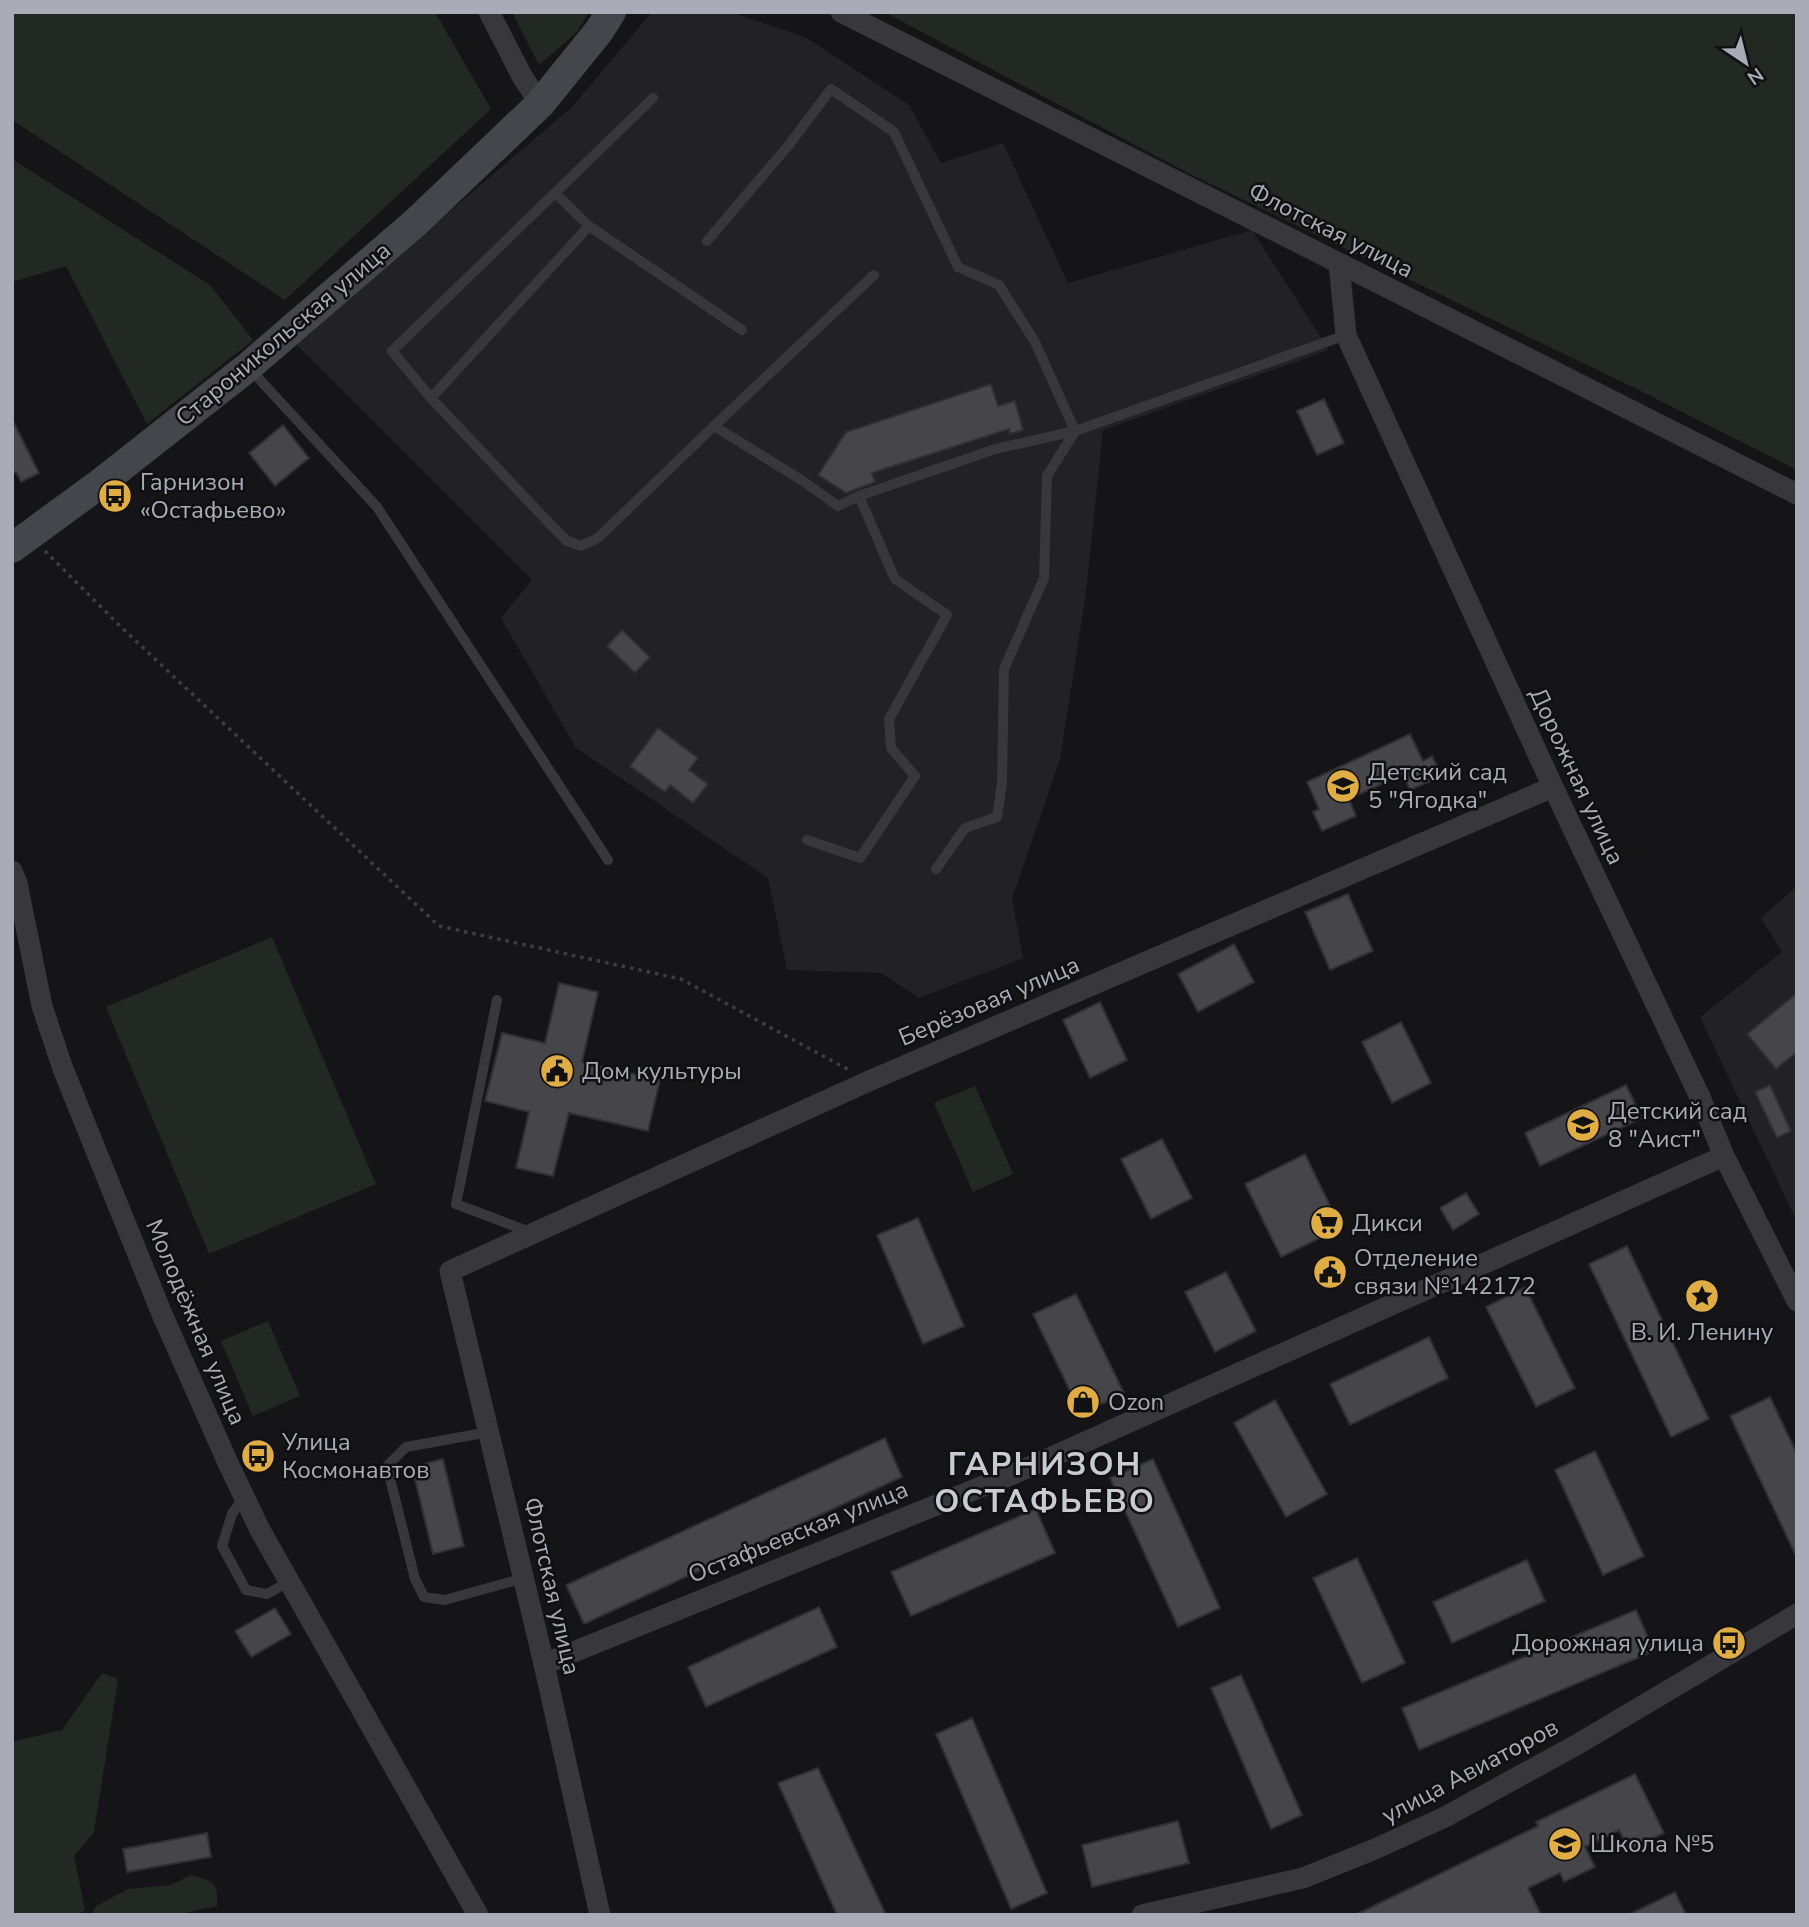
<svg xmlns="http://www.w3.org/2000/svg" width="1809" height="1927" font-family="'Nunito Sans',sans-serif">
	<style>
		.built { fill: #222124 }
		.green { fill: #222923 }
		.building { fill: #45454a; stroke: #303033; stroke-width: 2 }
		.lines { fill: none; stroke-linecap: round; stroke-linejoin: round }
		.path { stroke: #3d3e42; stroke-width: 3.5; stroke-dasharray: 3.5 5; stroke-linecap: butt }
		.lane { stroke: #37373c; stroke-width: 10 }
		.street { stroke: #37373c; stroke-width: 21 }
		.secondary { stroke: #45464b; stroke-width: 30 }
		.labels { text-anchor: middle; stroke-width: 5; stroke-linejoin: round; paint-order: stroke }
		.street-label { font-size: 24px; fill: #a9acb6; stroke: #101012 }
		.poi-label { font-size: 24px; fill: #a9acb6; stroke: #101012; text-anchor: start }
		.district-label { font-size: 32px; font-weight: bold; letter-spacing: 2px; fill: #c9cbd2; stroke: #101012 }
	</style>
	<rect width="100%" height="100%" fill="#151517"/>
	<!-- built -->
	<g class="built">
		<polygon points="652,12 730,12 807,38 909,105 941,163 1003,143 1068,283 1252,230 1329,350 1103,430 1086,593 1060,759 1012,899 1023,958 919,998 881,973 787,970 768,878 576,748 501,618 532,580 295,343 572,107"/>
		<polygon points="1797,886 1797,1222 1700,1017 1782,952 1761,918"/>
	</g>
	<!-- green -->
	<g class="green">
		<polygon points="12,12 435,12 491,109 285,300 12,120"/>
		<polygon points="512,12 589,12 577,32 539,65"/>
		<polygon points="884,12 1797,12 1797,470 1639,390 1190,174"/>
		<polygon points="12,159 210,285 253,340 147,424 66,266 12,282"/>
		<polygon points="272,937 376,1184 209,1254 106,1007"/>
		<polygon points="975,1086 1013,1174 973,1192 934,1103"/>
		<polygon points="268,1321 300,1396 253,1416 221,1341"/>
		<polygon points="102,1673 118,1679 94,1832 74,1856 85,1909 79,1915 12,1915 12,1742 62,1730"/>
		<path d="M 191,1875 C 214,1883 218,1879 217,1906 L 177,1915 L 91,1915 L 96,1906 L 128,1889 L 171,1885 Z"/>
	</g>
	<!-- building -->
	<g class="building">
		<polygon points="991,384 998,406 1015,401 1023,430 1010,434 1009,429 872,473 875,482 846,493 818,475 846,432"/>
		<polygon points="1324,399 1344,443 1317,455 1297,411"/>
		<polygon points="12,419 39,473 21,482 16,472 12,474"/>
		<polygon points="283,425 309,458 275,486 249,453"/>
		<polygon points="622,630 650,657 635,673 607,646"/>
		<polygon points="658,728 698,758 689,770 708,784 693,803 670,785 665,792 630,766"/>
		<polygon points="1410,734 1423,761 1432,756 1442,776 1410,790 1403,774 1349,799 1356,816 1322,831 1313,812 1319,809 1307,782"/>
		<polygon points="1348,894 1373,951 1330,970 1305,912"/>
		<polygon points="1234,944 1254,982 1198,1012 1178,974"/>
		<polygon points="559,983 598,992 582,1062 660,1080 648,1131 569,1113 553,1176 516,1168 529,1112 485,1101 502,1033 545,1043"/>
		<polygon points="1797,993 1797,1052 1776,1069 1747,1034"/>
		<polygon points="1100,1002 1127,1060 1090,1078 1063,1020"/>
		<polygon points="1401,1022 1431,1083 1392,1103 1362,1042"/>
		<polygon points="1626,1085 1642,1118 1540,1166 1525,1133"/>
		<polygon points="1770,1085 1791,1131 1777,1138 1755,1092"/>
		<polygon points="1162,1139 1192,1198 1151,1219 1121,1159"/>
		<polygon points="1305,1154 1341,1228 1281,1257 1245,1184"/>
		<polygon points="1466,1193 1479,1214 1453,1230 1440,1208"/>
		<polygon points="918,1218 964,1326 923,1344 877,1235"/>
		<polygon points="1627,1246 1709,1419 1671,1437 1589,1264"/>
		<polygon points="1226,1272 1256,1331 1215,1352 1185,1292"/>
		<polygon points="1525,1287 1575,1388 1536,1407 1486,1307"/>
		<polygon points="1076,1294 1124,1393 1081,1414 1033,1314"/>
		<polygon points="1429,1337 1448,1378 1350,1425 1330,1384"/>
		<polygon points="1770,1397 1797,1454 1797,1558 1730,1416"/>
		<polygon points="1275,1400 1327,1494 1286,1517 1234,1423"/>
		<polygon points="885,1438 902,1477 584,1624 566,1585"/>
		<polygon points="1595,1451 1644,1556 1603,1575 1555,1470"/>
		<polygon points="443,1459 464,1546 433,1554 412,1467"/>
		<polygon points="1153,1459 1220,1608 1178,1627 1110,1478"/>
		<polygon points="1036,1509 1055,1553 911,1616 891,1572"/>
		<polygon points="1357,1558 1405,1663 1362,1683 1313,1578"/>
		<polygon points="1527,1560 1545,1601 1452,1643 1433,1602"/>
		<polygon points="819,1607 837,1647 706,1707 688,1667"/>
		<polygon points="275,1608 291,1634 251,1657 235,1631"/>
		<polygon points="1636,1610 1654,1651 1419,1750 1402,1708"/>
		<polygon points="1241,1675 1302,1815 1271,1829 1211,1688"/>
		<polygon points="972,1718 1047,1893 1011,1909 936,1734"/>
		<polygon points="818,1768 886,1915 837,1915 778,1783"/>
		<polygon points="1635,1774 1664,1833 1629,1850 1619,1830 1585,1847 1595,1867 1564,1882 1560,1873 1528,1888 1541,1915 1355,1915 1538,1826 1536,1822"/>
		<polygon points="1178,1821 1189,1863 1092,1887 1082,1845"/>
		<polygon points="207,1833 211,1857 127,1872 123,1849"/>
		<polygon points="1675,1892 1686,1915 1628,1915"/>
	</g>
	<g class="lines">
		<!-- path -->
		<polyline class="path" points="45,551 121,627 439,926 681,979 849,1070"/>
		<!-- lane -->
		<g class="lane">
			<polyline points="555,193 589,226 742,330"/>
			<polyline points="589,226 431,398 550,524 567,541 581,546 598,538 714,426"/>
			<polyline points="707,241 788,146 831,89 894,132 958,267 999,285 1035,342 1075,431 1346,335"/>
			<polyline points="874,275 714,426 803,481 838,506 859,496 995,449 1075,431"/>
			<polyline points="250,369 377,507 608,860"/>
			<polyline points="431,398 392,351 653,98"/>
			<polyline points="807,840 860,858 915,776 891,748 889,719 947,615 895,579 859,496"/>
			<polyline points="936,869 965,828 997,817 1002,783 1004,669 1044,578 1047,476 1075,431"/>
			<polyline points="497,1000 456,1204 530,1232"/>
			<polyline points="489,1432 406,1447 387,1466 415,1579 424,1597 445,1600 524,1578"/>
			<polyline points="244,1497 232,1514 222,1546 246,1590 267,1594 288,1582"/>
		</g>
		<!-- street -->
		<g class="street">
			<polyline points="489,12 522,76 540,104"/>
			<polyline points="841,12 1797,494"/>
			<polyline points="1339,264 1346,335 1553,787 1699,1095 1724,1156 1797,1301"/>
			<polyline points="12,871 17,883 42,1006 63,1069 162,1314 228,1463 260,1530 478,1915"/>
			<polyline points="544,1664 1018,1472 1724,1156"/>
			<polyline points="600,1915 544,1664 450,1271 869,1081 1553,787"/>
			<polyline points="1142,1915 1303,1878 1375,1849 1445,1817 1578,1744 1797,1614"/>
		</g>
		<!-- secondary -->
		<polyline class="secondary" points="12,548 102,482 248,367 415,223 540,104 599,31 611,12"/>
	</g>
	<!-- icons -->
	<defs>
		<g id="bus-disc" transform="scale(1.75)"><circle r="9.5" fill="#e0ad44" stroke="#101012"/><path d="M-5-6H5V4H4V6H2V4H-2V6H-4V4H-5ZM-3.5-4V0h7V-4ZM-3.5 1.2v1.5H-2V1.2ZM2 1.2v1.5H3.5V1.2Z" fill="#111"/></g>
		<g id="school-disc" transform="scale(1.75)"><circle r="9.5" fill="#e0ad44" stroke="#101012"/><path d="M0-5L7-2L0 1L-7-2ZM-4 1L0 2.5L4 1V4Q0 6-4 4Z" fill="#111"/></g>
		<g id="civic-disc" transform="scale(1.75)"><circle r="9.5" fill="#e0ad44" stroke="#101012"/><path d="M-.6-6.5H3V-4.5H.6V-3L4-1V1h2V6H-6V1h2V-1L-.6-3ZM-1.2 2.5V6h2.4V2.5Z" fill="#111"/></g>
		<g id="supermarket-disc" transform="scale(1.75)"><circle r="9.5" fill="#e0ad44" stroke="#101012"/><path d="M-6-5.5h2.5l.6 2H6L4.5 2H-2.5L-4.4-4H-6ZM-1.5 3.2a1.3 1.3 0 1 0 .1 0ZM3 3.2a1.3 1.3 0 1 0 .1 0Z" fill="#111"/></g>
		<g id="sight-disc" transform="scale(1.75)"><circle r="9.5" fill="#e0ad44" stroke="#101012"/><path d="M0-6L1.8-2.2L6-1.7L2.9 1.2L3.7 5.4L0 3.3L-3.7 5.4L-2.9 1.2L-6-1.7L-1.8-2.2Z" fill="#111"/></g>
		<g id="shop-disc" transform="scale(1.75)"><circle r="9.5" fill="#e0ad44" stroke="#101012"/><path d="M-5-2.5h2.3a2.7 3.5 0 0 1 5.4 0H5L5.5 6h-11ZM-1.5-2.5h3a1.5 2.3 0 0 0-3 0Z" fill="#111"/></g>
	</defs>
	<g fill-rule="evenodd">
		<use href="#bus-disc" x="115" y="496"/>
		<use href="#school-disc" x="1343" y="786"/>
		<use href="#civic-disc" x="557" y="1071"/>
		<use href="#school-disc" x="1583" y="1125"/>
		<use href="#supermarket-disc" x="1327" y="1223"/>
		<use href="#civic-disc" x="1330" y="1272"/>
		<use href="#sight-disc" x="1702" y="1296"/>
		<use href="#shop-disc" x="1083" y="1402"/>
		<use href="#bus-disc" x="258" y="1456"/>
		<use href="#bus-disc" x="1729" y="1643"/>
		<use href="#school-disc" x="1565" y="1844"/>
	</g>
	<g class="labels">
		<!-- street labels -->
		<g class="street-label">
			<text transform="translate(1331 230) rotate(27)" y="8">Флотская улица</text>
			<text transform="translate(283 334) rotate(-40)" y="8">Староникольская улица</text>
			<text transform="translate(1577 776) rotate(65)" y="8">Дорожная улица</text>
			<text transform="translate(989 1001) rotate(-23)" y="8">Берёзовая улица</text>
			<text transform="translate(196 1322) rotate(67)" y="8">Молодёжная улица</text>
			<text transform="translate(798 1532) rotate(-22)" y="8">Остафьевская улица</text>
			<text transform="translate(552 1586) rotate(77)" y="8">Флотская улица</text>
			<text transform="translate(1470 1771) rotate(-28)" y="8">улица Авиаторов</text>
		</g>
		<!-- poi labels -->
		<g class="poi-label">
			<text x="140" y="490">Гарнизон<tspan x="140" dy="28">«Остафьево»</tspan></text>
			<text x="1368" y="780">Детский сад<tspan x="1368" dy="28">5 "Ягодка"</tspan></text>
			<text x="582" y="1079">Дом культуры</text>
			<text x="1608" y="1119">Детский сад<tspan x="1608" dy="28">8 "Аист"</tspan></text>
			<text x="1352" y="1231">Дикси</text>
			<text x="1354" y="1266">Отделение<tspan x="1354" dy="28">связи №142172</tspan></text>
			<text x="1702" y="1340" text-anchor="middle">В. И. Ленину</text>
			<text x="1108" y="1410">Ozon</text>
			<text x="282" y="1450">Улица<tspan x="282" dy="28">Космонавтов</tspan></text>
			<text x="1704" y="1651" text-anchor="end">Дорожная улица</text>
			<text x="1590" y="1852">Школа №5</text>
		</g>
		<!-- district labels -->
		<g class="district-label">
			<text x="1045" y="1475">ГАРНИЗОН<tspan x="1045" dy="37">ОСТАФЬЕВО</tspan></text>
		</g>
	</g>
	<!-- border -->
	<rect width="1809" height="1927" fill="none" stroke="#a9acb6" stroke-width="28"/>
	<!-- north arrow -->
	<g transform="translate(1746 63) rotate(145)" stroke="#101012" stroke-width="5" paint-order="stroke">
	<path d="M0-5L12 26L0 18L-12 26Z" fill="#a9acb6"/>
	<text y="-10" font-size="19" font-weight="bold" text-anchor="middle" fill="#a9acb6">N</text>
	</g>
</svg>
